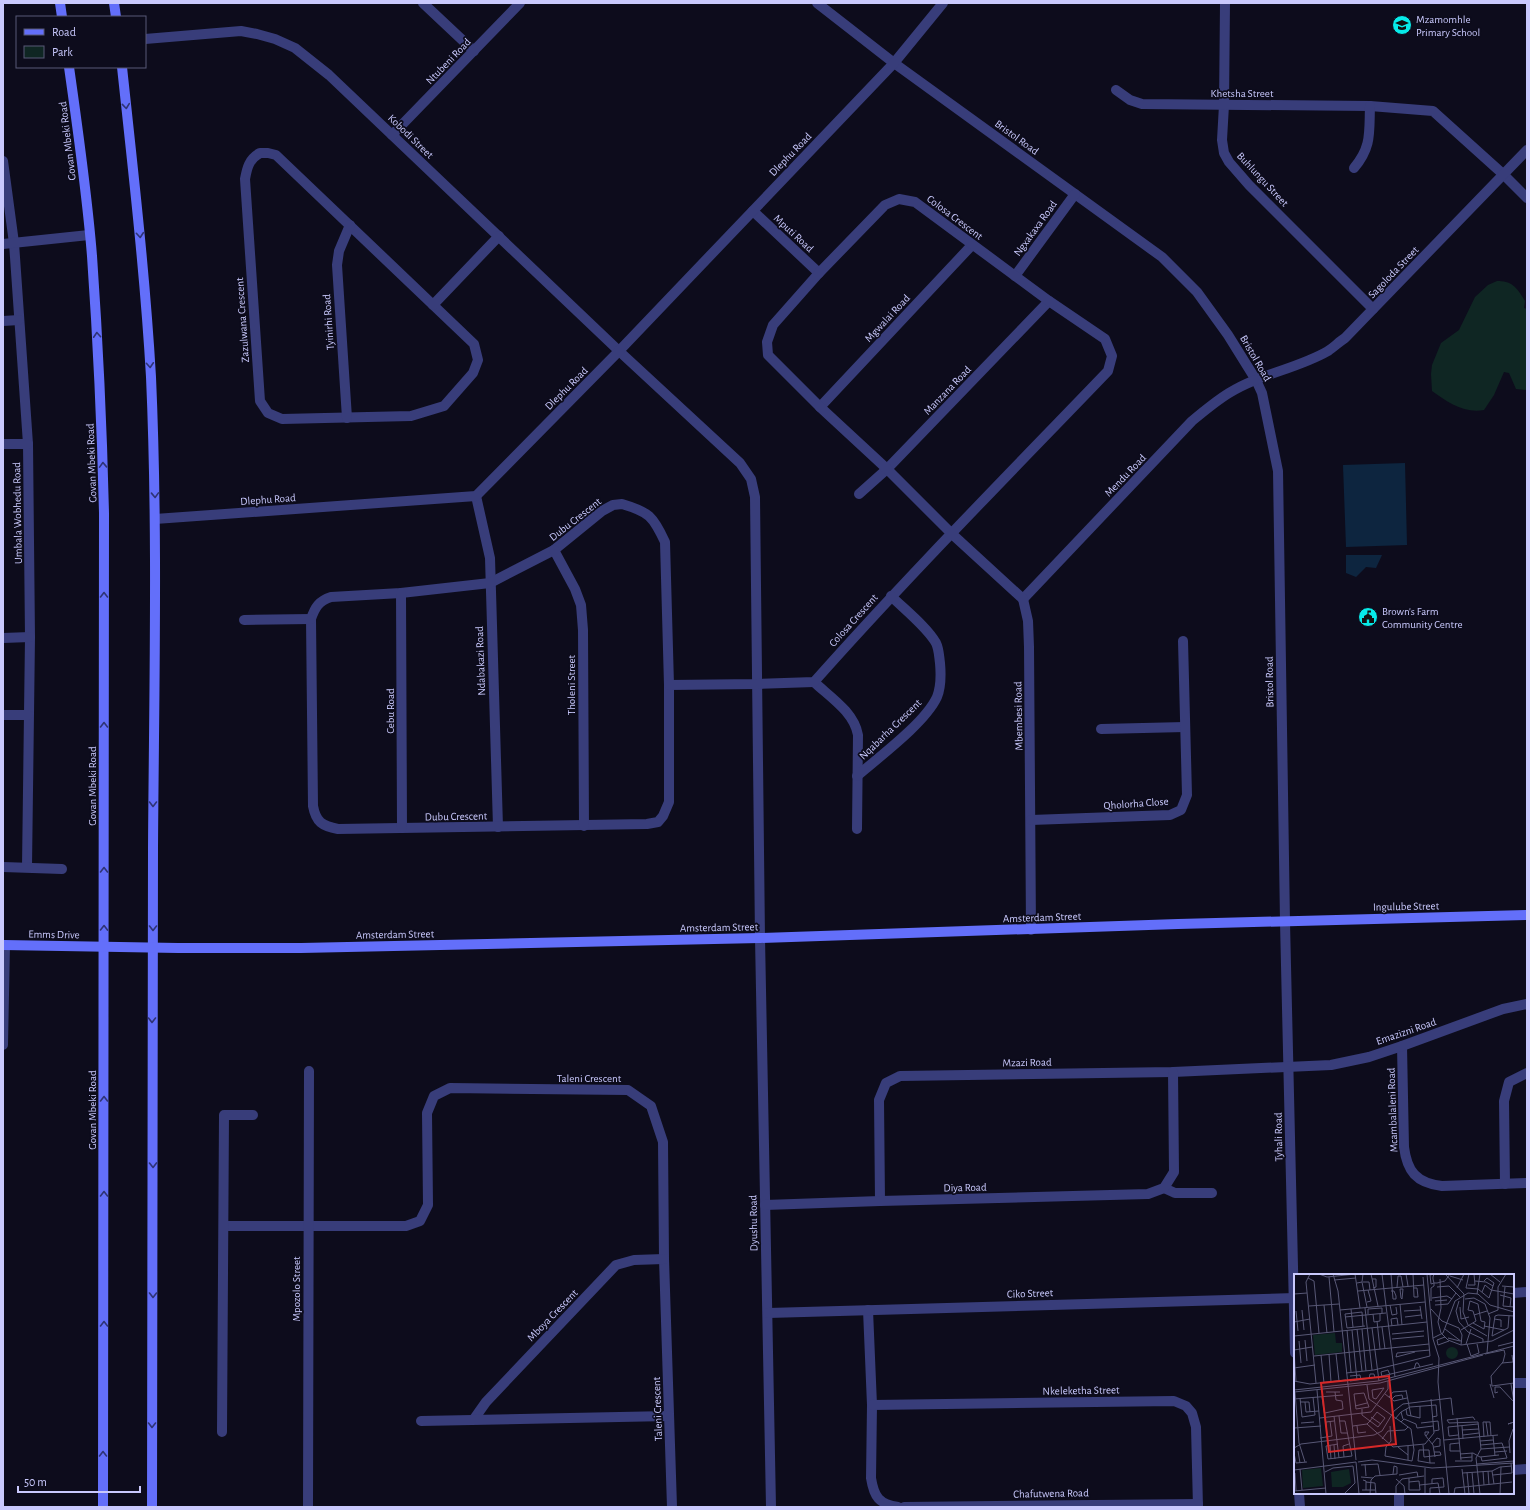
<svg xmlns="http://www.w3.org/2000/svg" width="1530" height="1510" font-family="'Alegreya Sans',sans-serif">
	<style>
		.green { fill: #0f2623 }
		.water { fill: #0d253f }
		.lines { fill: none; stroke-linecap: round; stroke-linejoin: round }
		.street { stroke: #383d7a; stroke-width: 10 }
		.secondary { stroke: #636ffa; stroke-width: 10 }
		.oneway { stroke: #2f3475 }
		.labels { text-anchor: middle; stroke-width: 3.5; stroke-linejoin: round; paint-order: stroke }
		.poi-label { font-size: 11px; fill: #c9c9fd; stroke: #0d0c1c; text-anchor: start }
		.street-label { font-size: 11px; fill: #c9c9fd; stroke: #0d0c1c }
		.inset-road { fill: none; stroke: #585876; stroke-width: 1 }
		.view { fill: #d62828; fill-opacity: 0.15; stroke: #d62828; stroke-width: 2 }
		.inset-edge { fill: none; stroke: #c9c9fd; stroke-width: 2 }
	</style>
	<rect width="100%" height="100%" fill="#0d0c1c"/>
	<!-- green -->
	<path class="green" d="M 1497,281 C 1512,280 1518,289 1525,301 L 1524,308 L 1527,309 L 1527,390 L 1516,389 L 1509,373 L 1504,372 L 1494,395 L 1484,410 C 1465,414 1447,402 1432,391 L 1431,374 L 1432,365 L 1441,343 L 1459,330 L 1475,297 L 1488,285 Z"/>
	<!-- water -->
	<g class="water">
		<polygon points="1405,463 1407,545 1346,547 1343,465"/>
		<polygon points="1346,555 1382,555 1376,568 1366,567 1356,577 1346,573"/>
	</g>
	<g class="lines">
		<!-- street -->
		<g class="street">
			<polyline points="423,3 474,51"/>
			<polyline points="817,3 894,63 1162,257 1197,292 1228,335 1256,380 1262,393 1278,471 1285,922 1295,1353"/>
			<polyline points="1225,3 1224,105 1222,140 1224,153 1229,162 1249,185 1373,309"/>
			<polyline points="145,39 241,31 257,34 275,39 295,48 329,75 619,351 740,463 751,479 755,497 760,938 771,1507"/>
			<polyline points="1116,90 1130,100 1142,104 1370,106 1433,111 1504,175 1527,198"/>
			<polyline points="392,135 520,3"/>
			<path d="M 260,153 L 268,153 L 276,155 L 474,344 L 478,360 L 473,373 L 444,406 L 411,416 L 282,419 L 268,413 L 260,401 L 245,179 C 247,168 249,159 260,153 Z"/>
			<polyline points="3,161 14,243 28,444 30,637 27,867"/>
			<path d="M 1354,168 C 1372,147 1369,132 1370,106"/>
			<polyline points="753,211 819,273"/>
			<polyline points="3,244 89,235"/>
			<polyline points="1015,276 1075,194"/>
			<polyline points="433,305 499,236"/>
			<polyline points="3,321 19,320"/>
			<polyline points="820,407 972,245"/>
			<polyline points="347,418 337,265 339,251 350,225"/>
			<polyline points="3,444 28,444"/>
			<polyline points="859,494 887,469 1049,301"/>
			<polyline points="476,496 490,558 498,827"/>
			<path d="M 622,504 C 649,512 653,516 665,542 L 669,685 L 669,802 L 663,816 L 658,822 L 647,824 L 338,829 C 322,826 316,822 313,806 L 311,619 C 315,607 319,601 331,597 L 401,593 L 490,583 L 554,550 L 602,511 L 613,505 Z"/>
			<polyline points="155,519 476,496 619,351 894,63 943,3"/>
			<polyline points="554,550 575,589 581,605 583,630 584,826"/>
			<polyline points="401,593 402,828"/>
			<path d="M 1023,599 L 1192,421 C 1204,411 1216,401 1229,393 C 1259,374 1297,369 1328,351 C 1334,347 1339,342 1345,338 L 1527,150"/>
			<polyline points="244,620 311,619"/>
			<polyline points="3,638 30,637"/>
			<path d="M 814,682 C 830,697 854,712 858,735 L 857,829"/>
			<path d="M 669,685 L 757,684 L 814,682 C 909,575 1009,474 1108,371 L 1112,356 L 1105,339 L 1049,301 L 915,202 L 899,199 L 885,205 L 819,273 L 773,325 L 767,342 L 768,355 L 820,407 L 887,469 L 952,534 L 1023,599 L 1028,621 L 1029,647 L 1031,930"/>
			<polyline points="3,715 28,715"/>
			<polyline points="1101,729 1185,727"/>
			<path d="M 857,776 C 879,757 925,723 937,697 C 941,687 941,674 940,663 C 939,656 939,649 936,643 C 927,627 904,609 891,596"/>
			<polyline points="1031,820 1170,815 1181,810 1187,795 1183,641"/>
			<polyline points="3,867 62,869"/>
			<polyline points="3,1045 5,945"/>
			<path d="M 1402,1046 L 1404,1147 C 1407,1171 1416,1183 1442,1186 L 1527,1183"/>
			<polyline points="1505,1184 1504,1101 1509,1082 1527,1073"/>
			<polyline points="1164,1188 1175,1193 1212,1193"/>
			<polyline points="880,1201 879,1100 886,1083 900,1076 1173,1072 1331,1065 1369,1057 1402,1046 1503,1009 1527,1004"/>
			<polyline points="765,1205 880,1201 1148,1194 1164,1188 1174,1172 1173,1072"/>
			<polyline points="224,1226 406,1226 420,1221 428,1205 427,1113 434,1096 450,1088 628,1090 651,1106 663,1142 664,1259 672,1507"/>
			<polyline points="1513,1293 1527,1292"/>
			<path d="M 868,1310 L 872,1405 L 871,1478 C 874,1497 879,1504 898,1507"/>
			<polyline points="768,1313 1295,1298"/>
			<polyline points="1513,1383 1527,1383"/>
			<polyline points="872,1405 1174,1401 1186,1406 1192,1413 1196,1427 1198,1507"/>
			<polyline points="474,1419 486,1402 616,1265 634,1260 664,1259"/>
			<polyline points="421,1421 669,1416"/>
			<polyline points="222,1432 224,1115 253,1115"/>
			<polyline points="1513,1470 1527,1469"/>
			<polyline points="1299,1493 1300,1507"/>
			<polyline points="1399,1493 1399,1507"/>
			<polyline points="308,1507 309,1071"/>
			<polyline points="904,1507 1198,1504"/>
		</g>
		<!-- secondary -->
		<g class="secondary">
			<polyline points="60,3 62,17"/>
			<polyline points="114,3 116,17"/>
			<path d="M 69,67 C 78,130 87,193 92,256 C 98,342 102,427 104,513 L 103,1507"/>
			<path d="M 122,67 C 133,170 145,273 151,377 C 158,534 154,691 153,848 C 152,1068 153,1287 152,1507"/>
			<polyline points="3,945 178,948 301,948 760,938 1178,924 1527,915"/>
		</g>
	</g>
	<!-- one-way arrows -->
	<defs><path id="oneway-chevron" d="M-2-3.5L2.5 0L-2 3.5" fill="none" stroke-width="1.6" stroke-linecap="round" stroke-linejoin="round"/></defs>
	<g class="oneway">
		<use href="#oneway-chevron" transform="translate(126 106) rotate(84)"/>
		<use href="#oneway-chevron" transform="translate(140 235) rotate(85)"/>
		<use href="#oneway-chevron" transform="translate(97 335) rotate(-94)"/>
		<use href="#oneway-chevron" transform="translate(150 365) rotate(86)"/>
		<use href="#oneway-chevron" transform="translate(103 465) rotate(-92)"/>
		<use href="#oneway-chevron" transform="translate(155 495) rotate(88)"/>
		<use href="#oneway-chevron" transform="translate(104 595) rotate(-90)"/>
		<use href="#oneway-chevron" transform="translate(104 725) rotate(-90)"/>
		<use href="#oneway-chevron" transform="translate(153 804) rotate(90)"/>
		<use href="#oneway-chevron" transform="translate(104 870) rotate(-90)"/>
		<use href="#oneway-chevron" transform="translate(104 928) rotate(-89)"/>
		<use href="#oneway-chevron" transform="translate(153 928) rotate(90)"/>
		<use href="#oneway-chevron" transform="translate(152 1020) rotate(90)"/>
		<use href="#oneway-chevron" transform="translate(104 1099) rotate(-90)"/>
		<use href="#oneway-chevron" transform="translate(153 1165) rotate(89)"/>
		<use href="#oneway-chevron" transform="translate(104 1194) rotate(-90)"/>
		<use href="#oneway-chevron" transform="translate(153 1295) rotate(90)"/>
		<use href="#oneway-chevron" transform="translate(104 1324) rotate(-90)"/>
		<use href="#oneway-chevron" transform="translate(152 1425) rotate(90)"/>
		<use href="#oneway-chevron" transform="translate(103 1454) rotate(-90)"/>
	</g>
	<!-- icons -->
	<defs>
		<g id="school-disc" transform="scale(1)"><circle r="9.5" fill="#07ebe9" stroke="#0d0c1c"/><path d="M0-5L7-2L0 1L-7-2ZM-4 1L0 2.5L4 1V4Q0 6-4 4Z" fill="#111"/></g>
		<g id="civic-disc" transform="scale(1)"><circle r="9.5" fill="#07ebe9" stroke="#0d0c1c"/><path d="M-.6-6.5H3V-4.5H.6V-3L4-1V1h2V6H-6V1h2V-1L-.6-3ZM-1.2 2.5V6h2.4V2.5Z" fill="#111"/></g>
	</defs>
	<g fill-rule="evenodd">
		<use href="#school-disc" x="1402" y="25"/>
		<use href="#civic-disc" x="1368" y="617"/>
	</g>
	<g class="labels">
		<!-- poi labels -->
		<g class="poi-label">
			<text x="1416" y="23">Mzamomhle<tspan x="1416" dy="13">Primary School</tspan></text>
			<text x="1382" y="615">Brown's Farm<tspan x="1382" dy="13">Community Centre</tspan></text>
		</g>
		<!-- street labels -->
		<g class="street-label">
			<text transform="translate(448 61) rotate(-46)" y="4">Ntubeni Road</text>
			<text x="1242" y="97">Khetsha Street</text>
			<text transform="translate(411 136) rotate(44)" y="4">Kobodi Street</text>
			<text transform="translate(1017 137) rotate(36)" y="4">Bristol Road</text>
			<text transform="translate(67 141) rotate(-97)" y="4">Govan Mbeki Road</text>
			<text transform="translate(790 154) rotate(-46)" y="4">Dlephu Road</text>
			<text transform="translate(1263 179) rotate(47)" y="4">Buhlungu Street</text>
			<text transform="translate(955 217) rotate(37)" y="4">Colosa Crescent</text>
			<text transform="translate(1035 228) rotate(-54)" y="4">Ngxakaxa Road</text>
			<text transform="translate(794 233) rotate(43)" y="4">Mputi Road</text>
			<text transform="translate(1393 272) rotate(-46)" y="4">Sagoloda Street</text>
			<text transform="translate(887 318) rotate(-47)" y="4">Mgwalai Road</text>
			<text transform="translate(242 320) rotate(-94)" y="4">Zazulwana Crescent</text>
			<text transform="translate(328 322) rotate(-94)" y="4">Tyinirhi Road</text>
			<text transform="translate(1256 358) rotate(60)" y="4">Bristol Road</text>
			<text transform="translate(566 388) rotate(-45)" y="4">Dlephu Road</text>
			<text transform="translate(947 390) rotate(-46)" y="4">Manzana Road</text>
			<text transform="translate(91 463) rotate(-92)" y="4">Govan Mbeki Road</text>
			<text transform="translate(1125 475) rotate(-46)" y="4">Mendu Road</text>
			<text transform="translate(268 499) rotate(-4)" y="4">Dlephu Road</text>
			<text transform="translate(17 513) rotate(-91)" y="4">Umbala Wobhedu Road</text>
			<text transform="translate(575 519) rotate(-38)" y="4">Dubu Crescent</text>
			<text transform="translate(853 620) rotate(-48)" y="4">Colosa Crescent</text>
			<text transform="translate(480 661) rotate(-92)" y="4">Ndabakazi Road</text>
			<text transform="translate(1269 682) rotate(-91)" y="4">Bristol Road</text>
			<text transform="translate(571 685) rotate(-90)" y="4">Tholeni Street</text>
			<text transform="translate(390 711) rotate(-90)" y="4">Cebu Road</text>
			<text transform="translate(1018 716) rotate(-91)" y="4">Mbembesi Road</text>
			<text transform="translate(890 729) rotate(-44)" y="4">Nqabarha Crescent</text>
			<text transform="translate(92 786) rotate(-90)" y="4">Govan Mbeki Road</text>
			<text transform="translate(1136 803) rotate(-4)" y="4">Qholorha Close</text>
			<text transform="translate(456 816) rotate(-1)" y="4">Dubu Crescent</text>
			<text transform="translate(1406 906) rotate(-1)" y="4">Ingulube Street</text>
			<text transform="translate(1042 917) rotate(-2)" y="4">Amsterdam Street</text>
			<text transform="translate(719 927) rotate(-1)" y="4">Amsterdam Street</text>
			<text transform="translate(54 934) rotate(1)" y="4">Emms Drive</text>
			<text transform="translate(395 934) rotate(-1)" y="4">Amsterdam Street</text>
			<text transform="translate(1406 1031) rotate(-19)" y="4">Emazizni Road</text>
			<text transform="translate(1027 1062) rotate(-1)" y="4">Mzazi Road</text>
			<text x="589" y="1082">Taleni Crescent</text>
			<text transform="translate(92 1110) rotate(-90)" y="4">Govan Mbeki Road</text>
			<text transform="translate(1392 1110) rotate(-92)" y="4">Mcambalaleni Road</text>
			<text transform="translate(1278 1137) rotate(-91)" y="4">Tyhali Road</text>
			<text transform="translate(965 1187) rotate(-1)" y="4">Diya Road</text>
			<text transform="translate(753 1223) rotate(-91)" y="4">Dyushu Road</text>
			<text transform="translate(296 1289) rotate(-90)" y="4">Mpozolo Street</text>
			<text transform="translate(1030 1293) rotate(-2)" y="4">Ciko Street</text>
			<text transform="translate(552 1315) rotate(-46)" y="4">Mboya Crescent</text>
			<text transform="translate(1081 1390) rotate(-1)" y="4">Nkeleketha Street</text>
			<text transform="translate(657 1409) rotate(-92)" y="4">Taleni Crescent</text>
			<text transform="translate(1051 1493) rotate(-1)" y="4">Chafutwena Road</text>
		</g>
	</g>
	<!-- overview -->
	<g transform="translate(1294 1274)">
		<rect width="220" height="220" fill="#0d0c1c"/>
		<path d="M 41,59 L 42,69 L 48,69 L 48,78 L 21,81 L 19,61 ZM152 79a6 6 0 1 1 12 0a6 6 0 1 1-12 0ZM 27,194 L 29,212 L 9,214 L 8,196 ZM 55,195 L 57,209 L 49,213 L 38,213 L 37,198 Z" fill="#0f2623"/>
		<path class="inset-road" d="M 16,0 L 12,8 L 22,109M 25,0 L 33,3 L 62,0M 39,0 L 44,17 L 62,186M 61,0 L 66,34M 77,0 L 84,32M 88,0 L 101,103M 97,0 L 99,25M 112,0 L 114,12M 119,0 L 120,23 L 124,23 L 123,14 L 120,14M 133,0 L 139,65 L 145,84 L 144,108 L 155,220M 151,0 L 170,20 L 169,38 L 174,51 L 193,62M 175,0 L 172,14 L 184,15 L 195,24 L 200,9 L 193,4 L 190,7M 196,0 L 206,8M 156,2 L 169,6M 35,3 L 40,58M 14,4 L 20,7 L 25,59M 78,5 L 82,5 L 82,13 L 79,14M 146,5 L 147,34 L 144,48 L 147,59 L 154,66 L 167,71 L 198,67 L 220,56M 40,6 L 62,4M 181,7 L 192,8 L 199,12M 68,8 L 73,33M 69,8 L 75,8 L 76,16M 63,9 L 68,8 L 69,0M 174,11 L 181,11 L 180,0M 208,12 L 220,13M 103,13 L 104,2 L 107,2 L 109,13M 143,13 L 155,12 L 166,23M 211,13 L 209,32 L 220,33M 163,14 L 170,0M 106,15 L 109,15 L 108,25 L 107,24 ZM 64,17 L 130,11M 97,17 L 100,17 L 102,22 L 102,25 L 99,25M 188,18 L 191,11 L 197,16 L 220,20M 0,20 L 13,19M 183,20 L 186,0M 206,21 L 217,24 L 216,33M 138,24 L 153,22 L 158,25M 171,25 L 180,24 L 191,30M 137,27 L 137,14 L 140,12 L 140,9 L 139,5 L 139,3 L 140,0 L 136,1 L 137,10 L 140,9 L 143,9 L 151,7 L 156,0M 141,27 L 153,26M 165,27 L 162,37 L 165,48 L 174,58 L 189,65 L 189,68M 73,28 L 77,27 L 74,16M 106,30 L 108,51M 191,30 L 196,44 L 193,79M 30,31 L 33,59M 96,31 L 98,41 L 103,40 L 102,33M 141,31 L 154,30 L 162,19M 15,32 L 45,30M 126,32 L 128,45M 166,33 L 167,45 L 175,43M 71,34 L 78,96M 57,35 L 59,53M 137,35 L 148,47 L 165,54 L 168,61 L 167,71M 8,36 L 10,56M 46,36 L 131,28M 174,36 L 176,27 L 184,30 L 187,47 L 191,48 L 190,55 L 179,49M 220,36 L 220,56M 2,37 L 4,57M 110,37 L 127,36M 74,40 L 74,35 L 88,34 L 88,39M 79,40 L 80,48 L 86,47 L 86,40M 194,40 L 204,36 L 204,13 L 212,0M 180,41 L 193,37M 215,42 L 214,54 L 198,62 L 201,42 L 204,41 L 220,42M 51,43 L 92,39M 111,43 L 127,41M 200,45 L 207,46 L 207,53M 83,47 L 86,75M 0,48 L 16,45M 69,52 L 68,38 L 51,40 L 53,54 L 71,52M 98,52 L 97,45 L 103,44 L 104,51M 190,52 L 210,56M 88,53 L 91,75M 78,54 L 85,107M 63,55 L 68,97M 68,55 L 72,97M 151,55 L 168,68M 53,56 L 57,98M 58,56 L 63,106M 167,56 L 182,47 L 179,37 L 174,36M 98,60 L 130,57M 0,62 L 133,48M 151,63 L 143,66 L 144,71 L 155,67M 139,64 L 149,59 L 161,27 L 174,19 L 184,20 L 196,31 L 220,38M 154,64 L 166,67M 98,65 L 130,62M 11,66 L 13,87M 5,67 L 7,89M 172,70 L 177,55M 173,70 L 177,82 L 185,79 L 183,70M 204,72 L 220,68M 0,76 L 2,108M 0,76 L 18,73M 121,78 L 102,83 L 103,79 L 136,76M 35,80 L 37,108M 42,80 L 45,107M 191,80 L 210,76 L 211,80 L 209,88 L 197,102 L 198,112 L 220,109M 27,81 L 30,109M 20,82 L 135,70M 208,89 L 219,88 L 218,81M 0,94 L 21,91M 120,95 L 122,89 L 124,89 L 126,93M 52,99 L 80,96 L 136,82 L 129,3M 56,102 L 66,101 L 67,106M 88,103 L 87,98 L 94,96 L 96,101M 75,105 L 76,100 L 80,100 L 81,104M 0,107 L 16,110 L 52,106M 56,107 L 84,103 L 139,90M 196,110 L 200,124M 217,110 L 220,128M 73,111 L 75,125 L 117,155 L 120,176 L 118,187 L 91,182 L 92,173 L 97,167 L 96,152M 90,114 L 82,125 L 79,124 L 78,116 ZM 0,116 L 84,107 L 220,72M 23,116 L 32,220M 112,116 L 117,142M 0,118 L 86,109 L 189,81M 1,118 L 5,169 L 11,188M 32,118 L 46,118M 204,118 L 201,119 L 201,113 L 206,113 L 219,127M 70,119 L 75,133 L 62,135 L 60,120 ZM 91,120 L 100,127 L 113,124M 28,123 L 31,143M 95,123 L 99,118 L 112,117M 6,124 L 8,143 L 21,141 L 19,123M 157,124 L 159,141M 0,125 L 49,121M 98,125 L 101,122 L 108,121 L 109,125M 6,128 L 15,128 L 16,138M 11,128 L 12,138 L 25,137M 61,132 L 73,129M 112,135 L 113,141 L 126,144 L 126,132M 107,138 L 116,133 L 142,131 L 143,142 L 138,143M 31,139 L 49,135 L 48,127 L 42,126 L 41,118M 40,142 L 45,184M 45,142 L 47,159 L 53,159M 77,143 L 87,150M 26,144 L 77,138 L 94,115 L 94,107M 163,144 L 167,186M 101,145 L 107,138 L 109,145M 181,146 L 179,143 L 153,146 L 155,149 L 184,148 L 187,175 L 182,184 L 186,220M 107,148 L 110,145 L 122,150 L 123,154 L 139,152M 192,148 L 194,162M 220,148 L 214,150 L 220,148M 7,149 L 20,148M 127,149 L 144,147 L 145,156 L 140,157M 73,150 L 99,173 L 131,170 L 140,159 L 137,125M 59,152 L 73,150 L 76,147 L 83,138 L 91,144 L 84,153 L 68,141 L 68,135M 63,152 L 64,159 L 72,158M 168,152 L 169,165M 0,154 L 27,152M 168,156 L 185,155M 164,161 L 155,162 L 154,153 L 184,150M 169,161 L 185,159M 33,162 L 32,148 L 40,147M 132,162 L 135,158 L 131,158 L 131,161 L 139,171 L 141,183M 199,162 L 201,182M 190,163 L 189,148 L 196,148 L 197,162M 26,164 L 38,162 L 36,147M 88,165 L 94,157 L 111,156 L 114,153M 150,166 L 204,161M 186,167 L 199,166M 165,169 L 156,170 L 156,177 L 166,177M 44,170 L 32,172 L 34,185 L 58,182 L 51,147 L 45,147M 138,170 L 143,164 L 146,165 L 146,172 L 140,173M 36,171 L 37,185M 40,171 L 41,185M 129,171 L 130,183 L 147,181 L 146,178 L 140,178M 187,171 L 208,169 L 213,184 L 188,187 L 187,183M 104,173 L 114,181M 0,174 L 7,170 L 80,161 L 88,157 L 100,137 L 109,130 L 157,124M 187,175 L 215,173M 4,177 L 6,189M 201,178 L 213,177M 0,179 L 2,189 L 13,188M 216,179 L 215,167 L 219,155M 166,180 L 179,179 L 186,183 L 205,181M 50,183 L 49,172 L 55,170M 166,184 L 178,183M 114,186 L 114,172M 161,187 L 178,187 L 178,179M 62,188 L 65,220M 64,188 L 78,186 L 138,194 L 220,189M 136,189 L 135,176 L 125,176 L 124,187 L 125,187 L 136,189 L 141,189M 71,190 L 72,202M 183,190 L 220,187M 67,191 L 84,190 L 86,201M 131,194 L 131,220M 6,195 L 8,216M 168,195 L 171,220M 0,196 L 62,188M 189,197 L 190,211M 194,197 L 195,211M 198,197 L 206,193 L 218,192M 198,197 L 200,210M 31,198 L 39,194 L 59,192 L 61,209 L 50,220M 173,198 L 175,220M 178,198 L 180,220M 1,199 L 2,217M 169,199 L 198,197M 99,200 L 100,192 L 103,193 L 103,200M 105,201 L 123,198 L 124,203M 199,201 L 218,199 L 217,189M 67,203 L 79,204M 115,204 L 115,216 L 126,216 L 125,207 L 115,208M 102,205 L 110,212 L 111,220M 69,206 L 72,207 L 72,216M 72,208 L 81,209 L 82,220M 126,211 L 144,209 L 146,220M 68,216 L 81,216M 0,217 L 32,214M 76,220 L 77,206 L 81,202 L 103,200M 102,220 L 102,212 L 108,205 L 130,202M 136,220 L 136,214 L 150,213 L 149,204 L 138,205 L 138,210M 160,220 L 161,214 L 218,208M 206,220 L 207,193"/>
		<path class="view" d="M 95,102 L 102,170 L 35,178 L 27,109 Z"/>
		<rect width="220" height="220" class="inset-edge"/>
	</g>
	<!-- border -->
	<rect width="1530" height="1510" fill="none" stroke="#c9c9fd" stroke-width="8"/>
	<!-- legend -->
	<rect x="16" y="16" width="130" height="52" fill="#0d0c1c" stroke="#585876"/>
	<rect x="24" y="29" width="20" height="6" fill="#636ffa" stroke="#585876"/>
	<text x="52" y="36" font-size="12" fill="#c9c9fd">Road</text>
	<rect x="24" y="46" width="20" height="12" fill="#0f2623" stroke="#585876"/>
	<text x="52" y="56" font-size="12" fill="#c9c9fd">Park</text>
	<!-- scale -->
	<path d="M18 1486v6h122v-6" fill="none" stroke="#c9c9fd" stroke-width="2"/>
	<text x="24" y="1486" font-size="12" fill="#c9c9fd" stroke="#0d0c1c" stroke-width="3" paint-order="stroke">50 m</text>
</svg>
